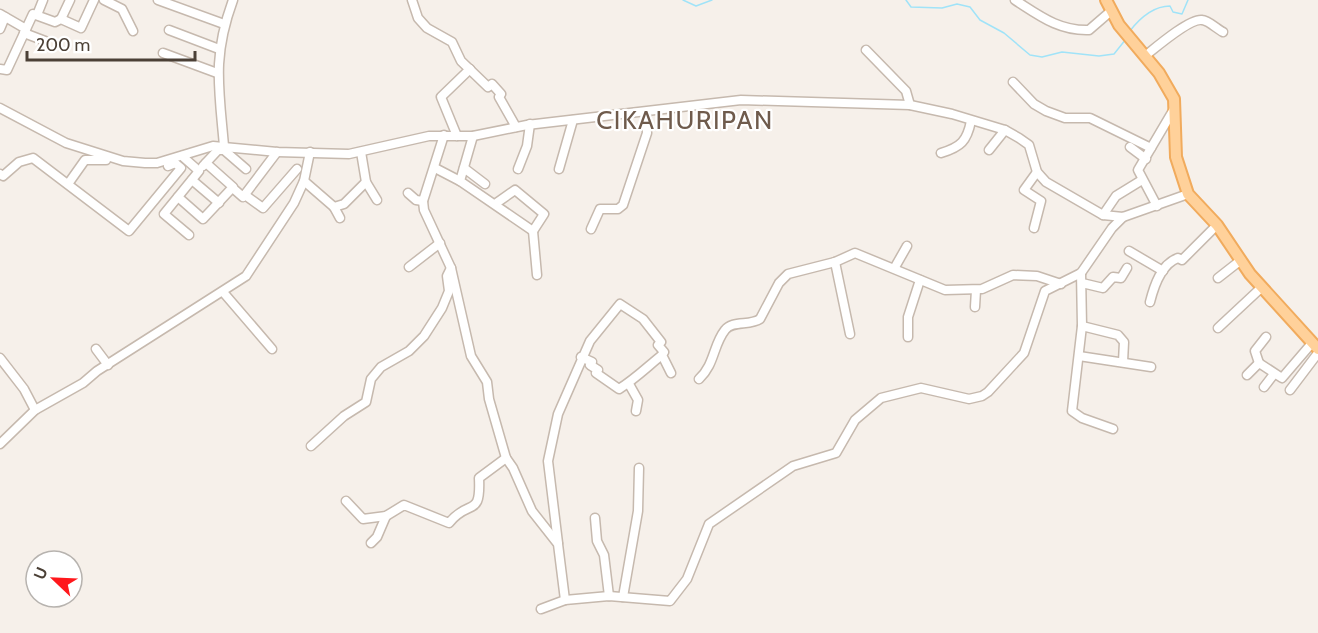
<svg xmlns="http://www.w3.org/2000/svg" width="1318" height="633" font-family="Cabin,sans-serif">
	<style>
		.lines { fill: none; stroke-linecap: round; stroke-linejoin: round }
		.stream { stroke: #a0e3f8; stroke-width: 1.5 }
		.minor-casing { stroke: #c6b9ae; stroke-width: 11 }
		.major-casing { stroke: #f1ab5d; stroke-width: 14 }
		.minor { stroke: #fff; stroke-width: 8 }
		.major { stroke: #ffd19a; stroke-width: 10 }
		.labels { text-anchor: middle; stroke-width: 4.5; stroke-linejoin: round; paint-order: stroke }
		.quarter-label { font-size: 26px; letter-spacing: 1.5px; fill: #6f5b4c; stroke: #fff }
	</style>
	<rect width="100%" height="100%" fill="#f6f0ea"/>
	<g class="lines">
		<!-- stream -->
		<g class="stream">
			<polyline points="683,0 696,6 712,0"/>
			<polyline points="906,0 911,7 942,8 957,4 970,7 980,20 1004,33 1030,55 1042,57 1062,52 1099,56 1114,54 1126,39"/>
			<path d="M 1129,32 C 1139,19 1153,6 1170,6 L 1173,12 L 1182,14 L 1188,0"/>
		</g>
		<!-- minor casing -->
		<g class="minor-casing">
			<g id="minor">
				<polyline points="104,0 122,9 133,31"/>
				<polyline points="158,0 224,24"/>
				<polyline points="412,0 418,18 427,28 452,42 461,61 488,87 492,84 501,94 499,97 516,127"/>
				<path d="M 1015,0 C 1040,16 1059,31 1089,30 L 1111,11"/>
				<polyline points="0,14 26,29"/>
				<polyline points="37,15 43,0"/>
				<polyline points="61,19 70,0"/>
				<polyline points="0,29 5,17"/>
				<polyline points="169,30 219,49"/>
				<polyline points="24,33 45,41"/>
				<polyline points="866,50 906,91 910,105"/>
				<polyline points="163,53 217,73"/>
				<path d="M 1145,56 C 1155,48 1190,18 1202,20 C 1208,20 1217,29 1223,32"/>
				<polyline points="0,69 7,70 33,14 55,22 61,19 81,28 94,0"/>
				<polyline points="1013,82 1034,104 1046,111 1065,118 1090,118 1151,148 1174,109"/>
				<polyline points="0,108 66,143 123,161 145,163 157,163 213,146 277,152 349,154 429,136 473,136 527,125 741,100 910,105 952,114 1005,130 1019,138 1029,145 1037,172 1046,182 1103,215 1123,217 1188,194"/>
				<polyline points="444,135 423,201 424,210 451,268 471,356 487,382 489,399 506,458 513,468 532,511 558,544 565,600 541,609"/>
				<polyline points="457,136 441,97 470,69"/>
				<polyline points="473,136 460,181 533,231 544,214 515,190 495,204"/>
				<path d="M 224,146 C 219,88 212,57 233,0"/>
				<polyline points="1130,147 1146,159"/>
				<polyline points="1151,148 1138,170 1157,206"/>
				<polyline points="989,150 1005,130"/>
				<polyline points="361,152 366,182 377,200"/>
				<path d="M 941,153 C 961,147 967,141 971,121"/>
				<polyline points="182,156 199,171 164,214 189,235"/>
				<polyline points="203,166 218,150 224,150 246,169"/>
				<polyline points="435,168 460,181"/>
				<polyline points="464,168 485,184"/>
				<polyline points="518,169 527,146 530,124"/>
				<polyline points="559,169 573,120"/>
				<polyline points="0,174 3,176 19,162 33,158 129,231 181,168 175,163 168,166"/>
				<polyline points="192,180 219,203"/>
				<polyline points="304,181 334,207 344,204 366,182"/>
				<polyline points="68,184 85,160 106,160"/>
				<polyline points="235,190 243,197 277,152"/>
				<polyline points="408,193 416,200 423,201"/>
				<polyline points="245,195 263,208 297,169"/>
				<polyline points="178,197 203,219 233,187 206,163"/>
				<polyline points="334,207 340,218"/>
				<polyline points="1103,215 1116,196 1142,180"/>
				<polyline points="1034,228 1041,201 1024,190 1037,172"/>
				<polyline points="591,229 600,209 618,209 623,205 647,133 646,113"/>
				<polyline points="533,231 537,275"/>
				<polyline points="1129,251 1163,271"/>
				<polyline points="835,262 850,334"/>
				<polyline points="409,267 440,243"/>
				<polyline points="895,267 907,246"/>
				<polyline points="1081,273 1082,326 1072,411 1082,418 1113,429"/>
				<polyline points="1218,278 1241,260"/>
				<polyline points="1082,283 1103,288 1113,277 1121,278 1127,268"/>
				<polyline points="223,292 272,349"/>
				<path d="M 1150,302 C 1154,286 1161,264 1178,258 L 1182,260 L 1217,225"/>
				<polyline points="975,307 976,290"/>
				<polyline points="1082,326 1118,335 1124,342 1123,362"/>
				<polyline points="1218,328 1262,287"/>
				<polyline points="908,337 908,317 920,280"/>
				<polyline points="96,349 108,365"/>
				<polyline points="1079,356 1151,367"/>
				<path d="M 581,357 L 592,362 L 590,365 L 598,370 L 596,373 L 619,389 C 635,379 647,367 662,355"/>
				<polyline points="0,358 24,389 35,410"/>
				<polyline points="1259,363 1255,351 1266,337"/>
				<polyline points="1247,375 1259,363 1282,378 1312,343"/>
				<path d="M 699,379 C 715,364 713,345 725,330 C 732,320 750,326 760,319 L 779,283 L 788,274 L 835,262 L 855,253 L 945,290 L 982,289 L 1013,275 L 1037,276 L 1061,284"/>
				<polyline points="629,384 638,400 636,411"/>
				<polyline points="1264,387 1274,374"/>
				<polyline points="1290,390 1318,353"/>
				<polyline points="0,444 35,410 83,383 97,371 246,276 294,203 304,181 310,152"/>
				<polyline points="311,446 344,416 366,402 371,379 381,367 409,351 424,336 442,308 449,291 447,276 451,268"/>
				<path d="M 346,501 L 363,519 L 386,516 L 404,505 L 449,523 C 469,498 481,519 479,478 L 506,458"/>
				<polyline points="595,518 597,541 604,555 609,596"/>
				<polyline points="371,543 377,537 386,516"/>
				<polyline points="558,543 548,461 558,414 590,341 620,304 643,319 661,342 658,345 664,352 662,355 671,373"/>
				<polyline points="623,597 638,511 639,468"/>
				<polyline points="565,600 609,596 670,601 687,579 709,524 793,466 836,453 855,420 881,398 921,388 969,399 982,396 988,392 1024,353 1045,291 1081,273 1112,228 1123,217"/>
			</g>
		</g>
		<!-- major casing -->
		<g class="major-casing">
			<polyline id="major" points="1106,0 1119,25 1159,73 1174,99 1176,157 1188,194 1217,225 1250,274 1318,349"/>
		</g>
		<!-- minor -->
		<use href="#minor" class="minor"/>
		<!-- major -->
		<use href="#major" class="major"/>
	</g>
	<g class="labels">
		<!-- quarter labels -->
		<g class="quarter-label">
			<text x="685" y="129">CIKAHURIPAN</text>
		</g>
	</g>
	<!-- north arrow -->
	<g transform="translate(54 579) rotate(293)"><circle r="28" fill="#ffffff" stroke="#b7b3af" stroke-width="1.5"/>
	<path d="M0-4.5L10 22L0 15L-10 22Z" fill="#ff181c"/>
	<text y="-9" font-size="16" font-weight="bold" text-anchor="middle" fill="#4b4036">U</text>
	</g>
	<!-- scale -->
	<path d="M27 51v9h168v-9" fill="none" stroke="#4b4036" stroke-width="3"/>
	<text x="36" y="51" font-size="18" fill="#4b4036" stroke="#ffffff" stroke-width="4.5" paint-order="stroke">200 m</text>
</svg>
